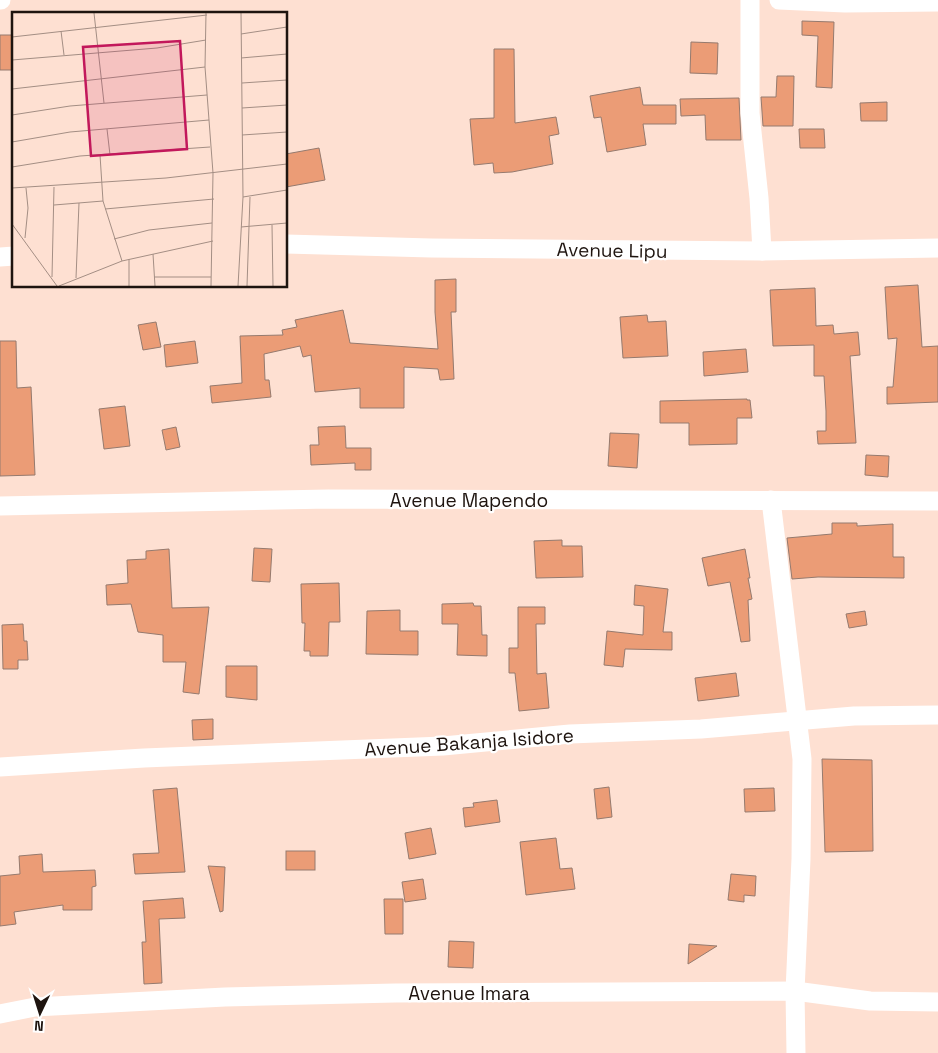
<svg xmlns="http://www.w3.org/2000/svg" width="938" height="1053" font-family="'Space Grotesk',sans-serif">
	<style>
		.building { fill: #eb9c76; stroke: #957a6e }
		.lines { fill: none; stroke-linecap: round; stroke-linejoin: round }
		.minor { stroke: #fff; stroke-width: 19 }
		.labels { text-anchor: middle; stroke-width: 4.5; stroke-linejoin: round; paint-order: stroke }
		.street-label { font-size: 19px; fill: #1e140f; stroke: #fff }
		.inset-road { fill: none; stroke: #a48e84; stroke-width: 1 }
		.view { fill: #c2185b; fill-opacity: 0.15; stroke: #c2185b; stroke-width: 2.5 }
		.inset-edge { fill: none; stroke: #1e140f; stroke-width: 2.5 }
	</style>
	<rect width="100%" height="100%" fill="#fee0d2"/>
	<!-- building -->
	<g class="building">
		<polygon points="802,21 834,22 832,88 816,87 818,36 802,35"/>
		<rect x="0" y="35" width="14" height="35"/>
		<polygon points="691,42 718,43 717,74 690,73"/>
		<polygon points="494,49 514,49 515,123 556,117 559,134 549,136 553,164 512,172 494,173 493,163 474,165 470,119 494,118"/>
		<polygon points="777,76 794,76 793,126 763,126 761,97 776,97"/>
		<polygon points="640,87 643,105 676,105 676,124 643,124 646,145 607,152 601,117 594,118 590,96"/>
		<polygon points="739,98 741,140 706,140 705,115 681,116 680,99"/>
		<polygon points="887,102 887,121 861,121 860,103"/>
		<polygon points="799,129 824,129 825,148 800,148"/>
		<polygon points="319,148 325,180 286,187 286,154"/>
		<polygon points="456,279 456,312 451,312 454,379 440,380 438,369 404,367 404,408 360,408 360,388 315,392 311,355 303,357 300,346 264,354 265,380 269,380 271,397 212,403 210,386 242,383 240,336 283,335 282,330 297,327 295,320 343,310 350,343 438,349 435,312 435,280"/>
		<polygon points="918,285 922,347 938,346 938,402 887,404 887,387 893,387 897,338 888,339 885,287"/>
		<polygon points="815,288 816,326 833,325 834,334 858,332 860,355 850,356 856,443 818,444 817,431 826,431 826,411 824,376 814,376 814,345 773,346 770,290"/>
		<polygon points="647,315 648,322 666,321 668,356 623,358 620,317"/>
		<polygon points="156,322 161,347 143,350 138,325"/>
		<polygon points="0,341 16,341 17,388 31,387 35,475 0,476"/>
		<polygon points="195,341 198,363 166,367 164,345"/>
		<polygon points="746,349 748,372 704,376 703,352"/>
		<polygon points="747,399 747,400 750,400 752,418 737,418 737,444 689,445 689,423 660,423 660,401"/>
		<polygon points="125,406 130,446 104,449 99,409"/>
		<polygon points="345,426 346,448 371,448 371,470 355,470 355,463 311,465 310,445 319,445 318,427"/>
		<polygon points="176,427 180,447 166,450 162,430"/>
		<polygon points="610,433 639,434 637,468 608,466"/>
		<polygon points="866,455 889,456 888,477 865,475"/>
		<polygon points="832,523 857,523 857,526 893,524 893,557 904,557 904,578 818,577 792,579 787,538 832,534"/>
		<polygon points="562,540 562,546 582,546 583,577 536,578 534,541"/>
		<polygon points="254,548 272,549 270,582 252,581"/>
		<polygon points="169,549 172,608 209,607 199,694 183,692 186,662 163,662 163,635 138,632 131,604 107,605 106,585 128,583 127,560 146,559 146,551"/>
		<polygon points="745,549 750,578 748,578 752,599 748,600 750,641 741,642 730,582 708,586 702,558"/>
		<polygon points="339,583 340,622 329,622 328,656 310,656 310,651 304,651 305,623 302,623 301,584"/>
		<polygon points="635,585 668,589 663,632 672,632 672,650 625,649 623,667 604,665 607,631 643,635 644,606 634,605"/>
		<polygon points="473,603 474,606 481,606 482,635 487,635 487,656 457,655 458,624 442,624 442,604"/>
		<polygon points="518,607 545,607 545,624 536,624 537,674 546,673 549,708 519,711 515,673 509,673 509,648 518,648"/>
		<polygon points="400,610 400,631 418,631 418,655 366,654 367,611"/>
		<polygon points="865,611 867,625 849,628 846,614"/>
		<polygon points="23,624 24,641 27,641 28,660 18,660 18,669 3,669 2,625"/>
		<polygon points="226,666 257,666 257,700 226,697"/>
		<polygon points="736,673 739,696 698,701 695,678"/>
		<polygon points="213,719 213,739 193,740 192,720"/>
		<polygon points="822,759 872,760 873,851 825,852"/>
		<polygon points="609,787 612,817 597,819 594,789"/>
		<polygon points="177,788 185,872 135,874 133,854 159,853 153,790"/>
		<polygon points="774,788 775,811 745,812 744,789"/>
		<polygon points="497,800 500,822 465,827 463,808 474,807 473,803"/>
		<polygon points="431,828 436,854 409,859 405,833"/>
		<polygon points="556,838 560,869 572,868 575,889 526,895 520,842"/>
		<rect x="286" y="851" width="29" height="19"/>
		<polygon points="42,854 43,872 95,870 96,886 92,887 92,910 63,910 63,905 14,912 16,924 0,926 0,876 20,874 19,856"/>
		<polygon points="208,866 225,867 223,911 220,912"/>
		<polygon points="731,874 756,876 755,896 744,895 744,902 728,900"/>
		<polygon points="423,879 426,899 405,902 402,882"/>
		<polygon points="183,898 185,918 159,919 162,983 144,984 142,942 146,942 143,901"/>
		<polygon points="384,899 403,899 403,934 385,934"/>
		<polygon points="449,941 474,942 473,968 448,967"/>
		<polygon points="689,944 717,946 688,964"/>
	</g>
	<g class="lines">
		<!-- minor -->
		<g class="minor">
			<polyline points="0,0 1,0"/>
			<polyline points="750,0 750,113 759,198 762,251"/>
			<polyline points="779,0 845,3 938,2"/>
			<polyline points="286,244 431,248 762,251 938,248"/>
			<polyline points="0,257 14,256"/>
			<polyline points="771,500 802,759 801,859 795,991 796,1053"/>
			<polyline points="0,506 328,499 938,501"/>
			<polyline points="0,767 144,758 443,746 570,734 701,729 854,716 938,715"/>
			<polyline points="0,1014 35,1007 225,997 395,993 795,991 870,1001 938,1002"/>
		</g>
	</g>
	<g class="labels">
		<!-- street labels -->
		<g class="street-label">
			<text transform="translate(612 250) rotate(1)" y="7">Avenue Lipu</text>
			<text x="469" y="507">Avenue Mapendo</text>
			<text transform="translate(469 742) rotate(-4)" y="7">Avenue Bakanja Isidore</text>
			<text x="469" y="1000">Avenue Imara</text>
		</g>
	</g>
	<!-- overview -->
	<g transform="translate(12 12)">
		<rect width="275" height="275" fill="#fee0d2"/>
		<path class="inset-road" d="M 82,1 L 92,91M 194,1 L 193,55 L 201,161 L 199,274M 49,19 L 52,43M 229,22 L 275,15M 0,25 L 195,3M 229,46 L 275,42M 0,48 L 145,36 L 194,28M 230,71 L 275,68M 0,77 L 193,55M 230,96 L 275,93M 0,103 L 58,94 L 195,83M 95,117 L 98,143M 230,123 L 275,120M 0,130 L 58,120 L 197,108M 88,143 L 91,189 L 110,249M 0,155 L 68,144 L 198,135M 0,176 L 154,166 L 275,152M 231,185 L 275,178M 42,193 L 91,189M 93,197 L 202,187M 0,212 L 45,274M 260,213 L 261,274M 229,215 L 275,211M 13,226 L 16,196 L 14,176M 102,227 L 137,218 L 200,211M 141,242 L 143,274M 40,265 L 42,175M 142,265 L 199,265M 64,266 L 67,191M 47,274 L 110,249 L 201,229M 117,274 L 117,247M 226,274 L 231,185 L 229,1M 235,274 L 238,185"/>
		<path class="view" d="M 168,29 L 175,137 L 79,144 L 71,35 Z"/>
		<rect width="275" height="275" class="inset-edge"/>
	</g>
	<!-- north arrow -->
	<g transform="translate(40 1013) rotate(184)" stroke="#ffffff" stroke-width="4" paint-order="stroke">
	<path d="M0-4L9 19L0 12L-9 19Z" fill="#1e140f"/>
	<text y="-8" font-size="14" font-weight="bold" text-anchor="middle" fill="#1e140f">N</text>
	</g>
</svg>
